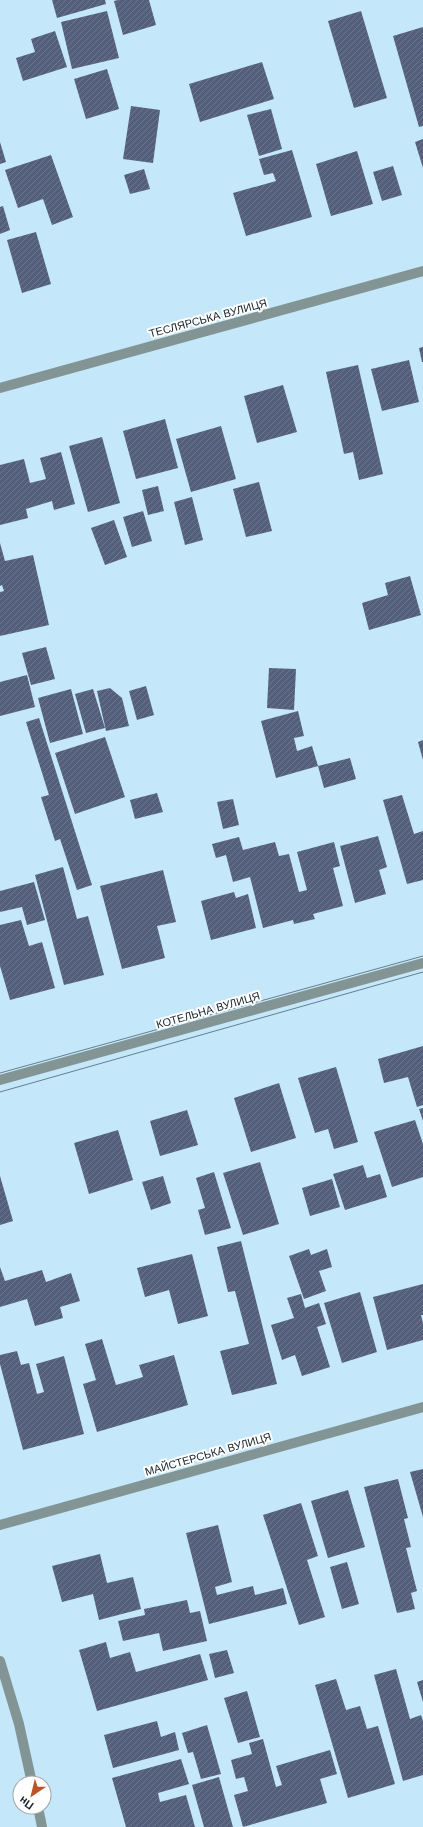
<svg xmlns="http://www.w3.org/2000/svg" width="423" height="1827" font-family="'Work Sans',sans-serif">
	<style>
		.building { fill: url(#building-hatch) }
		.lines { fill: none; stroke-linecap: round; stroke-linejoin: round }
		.minor { stroke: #829494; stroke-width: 10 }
		.tram { stroke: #677e8b; stroke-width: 1 }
		.labels { text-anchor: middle; stroke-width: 4; stroke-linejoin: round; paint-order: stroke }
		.street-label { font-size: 11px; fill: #152229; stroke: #fff }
	</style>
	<defs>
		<pattern id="building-hatch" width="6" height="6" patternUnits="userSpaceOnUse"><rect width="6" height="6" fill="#54607b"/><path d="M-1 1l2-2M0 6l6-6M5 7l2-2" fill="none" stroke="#6d778c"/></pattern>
	</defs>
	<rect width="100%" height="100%" fill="#c4e7fa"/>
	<!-- building -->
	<g class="building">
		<polygon points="52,0 105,0 106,4 57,18"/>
		<polygon points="118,0 149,0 156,25 123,35 114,1"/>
		<polygon points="107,11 119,58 72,69 61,22"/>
		<polygon points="361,11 387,98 354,108 328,21"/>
		<polygon points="423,27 423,126 419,127 393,36"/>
		<polygon points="55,31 67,67 23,81 16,58 35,52 31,39"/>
		<polygon points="262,62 274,99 200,122 189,84"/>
		<polygon points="107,69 119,109 86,119 74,79"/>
		<polygon points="131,106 160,110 153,163 123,159"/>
		<polygon points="271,109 282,149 259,156 247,115"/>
		<polygon points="423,139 423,168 415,142"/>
		<polygon points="0,142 6,162 0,164"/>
		<polygon points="292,150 312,217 246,236 233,193 276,181 273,173 264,175 259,159"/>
		<polygon points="357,151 373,204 331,216 316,164"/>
		<polygon points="51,155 73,217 52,225 43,199 18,208 5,170"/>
		<polygon points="393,166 402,195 382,201 373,172"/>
		<polygon points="144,169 150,189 130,194 124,175"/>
		<polygon points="3,206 10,230 0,234 0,207"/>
		<polygon points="36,232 51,284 22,293 7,240"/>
		<polygon points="423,347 423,362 422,362 419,348"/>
		<polygon points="409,360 419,402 382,411 371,369"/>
		<polygon points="358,365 383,474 359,480 353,452 344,454 326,372"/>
		<polygon points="283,385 297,432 257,443 244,396"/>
		<polygon points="165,419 178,468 136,479 123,431"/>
		<polygon points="221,426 236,479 191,492 176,439"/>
		<polygon points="102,437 120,503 88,512 69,446"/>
		<polygon points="61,452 75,504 54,510 52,501 26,509 28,518 0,525 0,465 24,459 30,483 46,479 40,458"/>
		<polygon points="259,482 272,531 246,537 233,489"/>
		<polygon points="158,486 164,511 148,515 142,490"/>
		<polygon points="192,497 203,540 185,545 174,502"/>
		<polygon points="143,511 152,541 132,547 123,517"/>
		<polygon points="114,520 127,557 105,565 91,528"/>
		<polygon points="0,543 5,561 33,555 49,625 0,636 0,592 4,591 2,585 0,586"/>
		<polygon points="410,576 421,615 369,630 362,603 388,595 385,583"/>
		<polygon points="46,647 55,679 31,685 22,653"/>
		<polygon points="269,668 296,669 294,710 267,708"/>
		<polygon points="27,675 35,707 0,716 0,682"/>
		<polygon points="146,686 154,715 137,720 129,691"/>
		<polygon points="110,688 122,698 129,726 106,731 97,691"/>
		<polygon points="71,689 83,734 50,743 38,698"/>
		<polygon points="93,689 105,728 86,733 75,694"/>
		<polygon points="298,711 304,736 294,738 297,751 312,746 318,766 350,758 356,779 324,788 318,766 276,778 261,721"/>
		<polygon points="39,718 92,885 77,890 60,839 55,841 41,797 49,795 26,722"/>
		<polygon points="105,737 125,797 75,814 55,753"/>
		<polygon points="423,740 423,760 418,742"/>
		<polygon points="157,793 163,812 135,819 130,800"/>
		<polygon points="402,795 414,834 423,831 423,880 407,884 383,800"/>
		<polygon points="233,799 239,825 223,829 217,802"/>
		<polygon points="378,836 387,867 379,870 386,894 355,903 340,846"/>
		<polygon points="239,837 243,850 275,842 279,856 289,854 299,892 307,890 297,852 334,842 340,866 333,868 343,906 313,914 315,919 294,924 293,920 263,928 250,877 233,882 226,855 216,858 212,844"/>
		<polygon points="63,867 77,919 88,916 104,975 64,985 35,875"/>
		<polygon points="163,870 176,922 157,926 165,958 122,969 100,886"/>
		<polygon points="34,882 45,920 27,925 22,907 0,912 0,891"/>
		<polygon points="234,892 236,898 248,894 256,928 211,940 201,901"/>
		<polygon points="21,920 29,946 42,942 55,988 10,1000 0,966 0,925"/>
		<polygon points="423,1046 423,1105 417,1107 408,1077 384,1083 378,1059"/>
		<polygon points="336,1067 358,1142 334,1149 328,1129 315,1133 298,1078"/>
		<polygon points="279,1083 296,1138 251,1152 234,1098"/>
		<polygon points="423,1108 423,1121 419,1109"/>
		<polygon points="187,1110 198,1145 160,1156 150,1121"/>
		<polygon points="415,1120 423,1144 423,1177 392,1187 374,1132"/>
		<polygon points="118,1130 133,1180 89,1194 74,1143"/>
		<polygon points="260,1162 279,1224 243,1235 223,1173"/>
		<polygon points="363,1165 367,1178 380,1174 387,1197 345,1210 333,1174"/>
		<polygon points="214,1172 231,1228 205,1235 198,1210 205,1208 196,1178"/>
		<polygon points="0,1176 13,1221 0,1225"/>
		<polygon points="163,1176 171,1203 151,1210 142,1182"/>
		<polygon points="332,1179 340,1207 310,1216 302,1188"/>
		<polygon points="241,1241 277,1384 232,1395 220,1351 249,1344 235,1291 228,1292 217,1247"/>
		<polygon points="309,1249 311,1255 327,1249 332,1267 319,1271 326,1291 304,1299 289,1256"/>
		<polygon points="192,1254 208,1316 178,1324 169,1290 145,1297 137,1268"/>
		<polygon points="0,1267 5,1281 42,1270 46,1282 71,1273 80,1301 60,1307 63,1318 35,1326 27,1299 0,1307"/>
		<polygon points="423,1284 423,1315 421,1315 423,1323 423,1340 387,1350 373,1297"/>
		<polygon points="360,1292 377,1352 342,1363 324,1303"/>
		<polygon points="301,1294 305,1308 319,1303 326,1324 317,1327 330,1367 302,1376 295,1355 282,1360 271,1325 294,1318 287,1298"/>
		<polygon points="102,1339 116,1385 143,1377 139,1365 174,1355 188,1405 97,1432 83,1384 96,1380 85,1344"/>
		<polygon points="17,1351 21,1365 29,1363 37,1394 44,1392 36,1364 64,1356 84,1434 23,1450 0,1364 0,1355"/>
		<polygon points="423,1469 423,1517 410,1472"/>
		<polygon points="398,1479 408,1518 404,1519 411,1547 406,1548 417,1591 411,1593 415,1609 397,1613 364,1487"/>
		<polygon points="348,1490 365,1547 328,1558 311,1501"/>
		<polygon points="301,1503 318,1556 307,1560 325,1617 299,1625 263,1515"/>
		<polygon points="218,1525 232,1582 215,1587 217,1595 253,1586 255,1595 283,1588 287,1604 209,1624 186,1533"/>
		<polygon points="100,1554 107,1583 133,1577 141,1609 99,1620 93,1594 62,1602 52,1566"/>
		<polygon points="347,1562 359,1604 342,1609 330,1567"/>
		<polygon points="187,1600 190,1613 200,1611 207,1641 163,1651 159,1633 123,1641 118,1621 145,1615 144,1609"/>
		<polygon points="106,1642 110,1658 130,1652 136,1672 200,1654 208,1680 97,1711 79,1650"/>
		<polygon points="227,1650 234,1673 215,1678 209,1654"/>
		<polygon points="396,1669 410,1719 421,1715 423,1721 423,1775 403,1781 374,1675"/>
		<polygon points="336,1679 346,1710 360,1706 367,1729 378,1726 395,1784 348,1798 315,1685"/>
		<polygon points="423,1680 423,1702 417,1682"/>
		<polygon points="247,1691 260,1737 238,1743 224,1698"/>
		<polygon points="157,1721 161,1737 175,1732 179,1750 113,1768 104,1735"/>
		<polygon points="207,1725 221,1774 201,1779 193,1752 188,1753 182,1733"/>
		<polygon points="263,1739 276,1787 282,1785 276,1766 330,1750 337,1774 320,1779 327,1803 243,1827 234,1795 248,1791 244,1777 236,1779 231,1760 252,1754 249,1743"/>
		<polygon points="181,1759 189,1784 158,1793 160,1802 186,1795 195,1827 126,1827 112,1778"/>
		<polygon points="219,1777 233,1827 204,1827 192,1785"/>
	</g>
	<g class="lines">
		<!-- minor -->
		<g class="minor">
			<polyline points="0,388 423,271"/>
			<polyline points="0,1080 423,963"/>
			<polyline points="0,1525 423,1407"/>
			<polyline points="0,1661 19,1724 32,1783"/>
			<polyline points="38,1807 42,1827"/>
		</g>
		<!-- tram -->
		<g class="tram">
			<polyline points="0,1073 423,956"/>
			<polyline points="0,1092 423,972"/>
		</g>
	</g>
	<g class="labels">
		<!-- street labels -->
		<g class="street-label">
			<text transform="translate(208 318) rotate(-15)" y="4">ТЕСЛЯРСЬКА ВУЛИЦЯ</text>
			<text transform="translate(208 1010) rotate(-16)" y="4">КОТЕЛЬНА ВУЛИЦЯ</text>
			<text transform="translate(208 1454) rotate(-16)" y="4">МАЙСТЕРСЬКА ВУЛИЦЯ</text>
		</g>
	</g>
	<!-- north arrow -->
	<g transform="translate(32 1795) rotate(215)"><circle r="19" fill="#ffffff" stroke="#a1a7a9"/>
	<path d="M0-3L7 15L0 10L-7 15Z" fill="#ba5527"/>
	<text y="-6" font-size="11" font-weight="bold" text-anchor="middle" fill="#152229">Пн</text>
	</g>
</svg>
